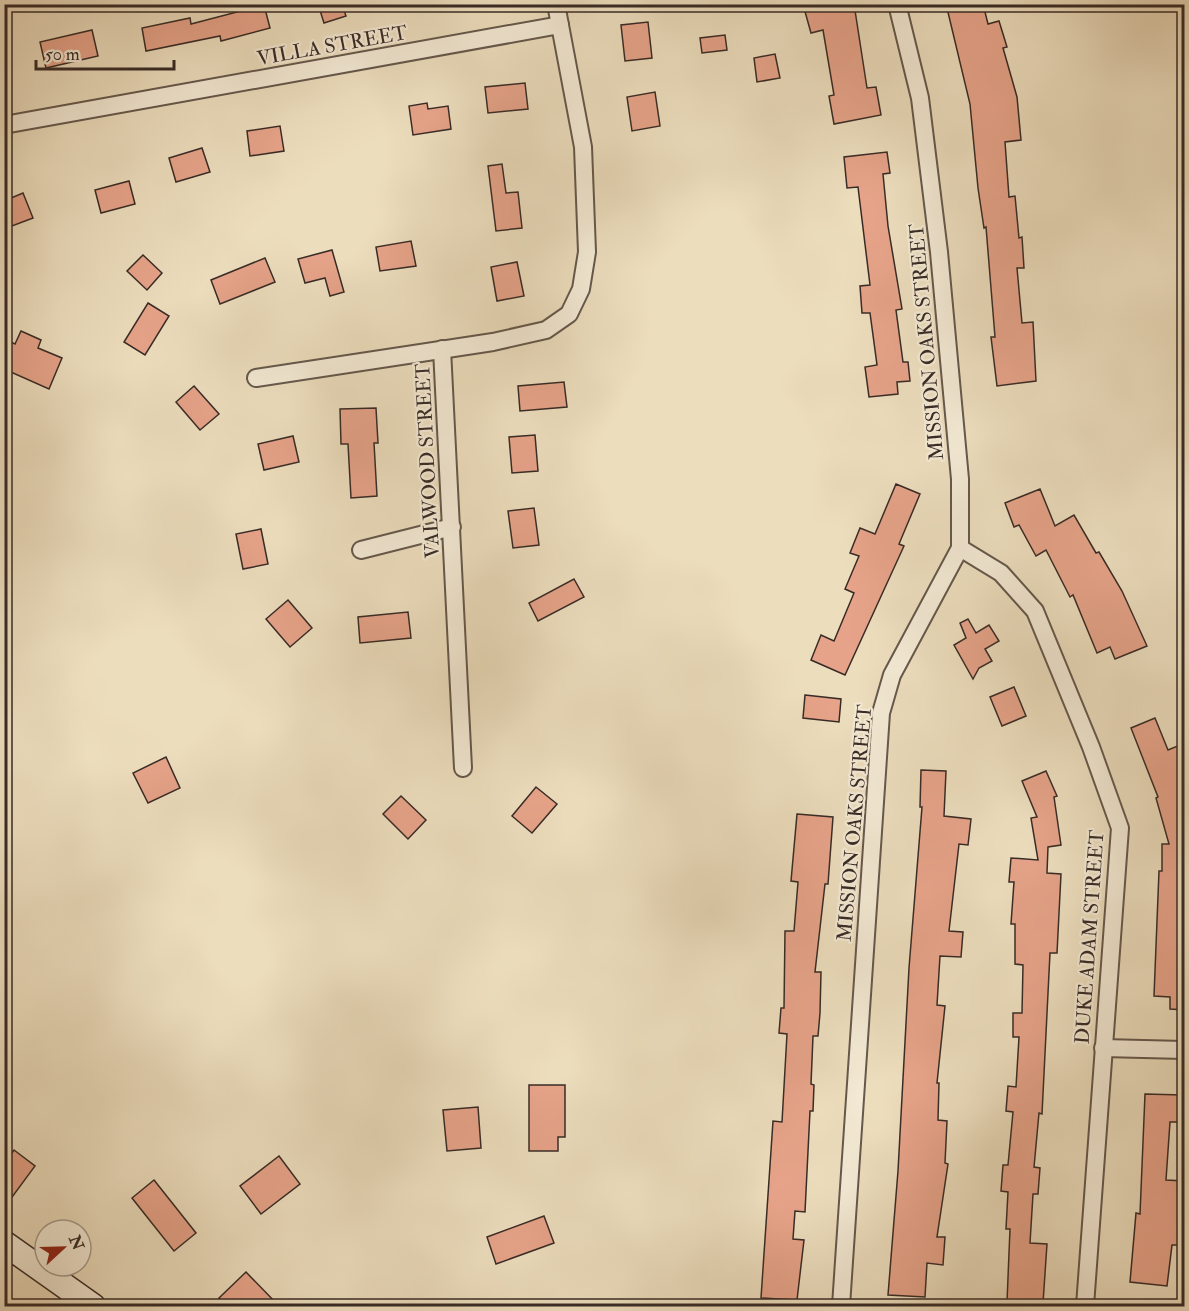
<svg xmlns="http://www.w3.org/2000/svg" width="1189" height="1311" font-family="'IM FELL Double Pica',serif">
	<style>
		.building { fill: #e6a389; stroke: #382b26; stroke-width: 1.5 }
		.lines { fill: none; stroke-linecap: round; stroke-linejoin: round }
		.street-casing { stroke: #65584c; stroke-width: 20 }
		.secondary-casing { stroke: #382b26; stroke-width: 27 }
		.street { stroke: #f3e9d4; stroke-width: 16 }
		.secondary { stroke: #f3e9d4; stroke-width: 24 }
		.labels { text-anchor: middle; stroke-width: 4.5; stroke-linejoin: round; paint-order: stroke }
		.street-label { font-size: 20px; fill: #382b26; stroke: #f3e9d4 }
	</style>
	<rect width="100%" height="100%" fill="#ecddbd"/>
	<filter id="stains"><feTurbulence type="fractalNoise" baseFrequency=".00333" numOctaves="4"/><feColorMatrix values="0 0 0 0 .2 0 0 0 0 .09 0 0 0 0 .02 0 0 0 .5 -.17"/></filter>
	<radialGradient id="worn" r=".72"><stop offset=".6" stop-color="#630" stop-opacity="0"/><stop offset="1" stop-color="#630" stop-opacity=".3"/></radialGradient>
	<!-- building -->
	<g class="building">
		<polygon points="318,4 342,4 346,16 324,23"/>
		<polygon points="816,4 854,4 867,88 876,87 881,115 834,124 829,96 834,95 823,30 811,33 804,8"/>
		<polygon points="946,4 983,4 988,24 999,21 1007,47 1003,48 1017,97 1021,140 1005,142 1009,197 1015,196 1019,238 1022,237 1024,268 1017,268 1022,323 1033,322 1036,381 997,386 991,337 995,337 986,227 984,228 978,188 970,104"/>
		<polygon points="264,5 270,28 221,41 220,36 146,51 142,28 190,18 191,24"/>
		<polygon points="648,22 652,58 625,61 621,25"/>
		<polygon points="92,30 98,56 46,68 40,42"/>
		<polygon points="725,35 727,50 702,53 700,38"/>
		<polygon points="775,54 780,78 757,82 754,58"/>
		<polygon points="525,83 528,109 488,113 485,87"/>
		<polygon points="655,92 660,126 632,131 627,97"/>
		<polygon points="427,103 428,109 448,106 451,129 413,135 409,106"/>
		<polygon points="280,126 284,151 250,156 247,131"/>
		<polygon points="202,148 210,172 176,182 169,158"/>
		<polygon points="887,152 890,173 883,174 888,226 902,309 896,310 903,362 908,362 910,381 897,382 898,394 869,397 865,367 877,365 870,313 862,313 860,286 870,285 858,187 847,188 844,157"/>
		<polygon points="502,164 506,193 518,192 522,228 496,231 488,166"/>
		<polygon points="129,181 135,204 101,213 95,190"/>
		<polygon points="23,193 33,218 4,229 4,201"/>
		<polygon points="411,241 416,266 380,271 376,247"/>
		<polygon points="332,250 344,292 330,296 325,278 305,283 298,259"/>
		<polygon points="143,255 162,273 147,290 127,271"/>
		<polygon points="265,258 275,282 220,304 211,280"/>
		<polygon points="517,262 524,296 497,301 491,267"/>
		<polygon points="148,303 169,316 145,355 124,342"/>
		<polygon points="21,331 41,340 38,348 62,358 49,389 4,369 4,339 15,344"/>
		<polygon points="564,382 567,407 520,411 518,386"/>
		<polygon points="194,386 219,414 200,430 176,402"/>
		<polygon points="376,408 378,443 374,443 377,496 351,498 348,444 341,444 340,409"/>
		<polygon points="535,435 538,471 512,473 509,437"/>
		<polygon points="293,436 299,462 264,470 258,444"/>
		<polygon points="896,484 920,494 899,544 904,546 845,675 811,660 821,635 834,641 854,593 845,589 859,556 850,553 860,528 875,534"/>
		<polygon points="1040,489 1055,526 1074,515 1096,553 1099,552 1122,591 1147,646 1115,659 1110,647 1097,653 1073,595 1070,597 1046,550 1036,556 1019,525 1014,527 1005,503"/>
		<polygon points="534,508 539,545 513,548 508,511"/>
		<polygon points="261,529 268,564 243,569 236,534"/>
		<polygon points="574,579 584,597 538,621 529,603"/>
		<polygon points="288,600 312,628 290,647 266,619"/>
		<polygon points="408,612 411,638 360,643 358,617"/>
		<polygon points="968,619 976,633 989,625 999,641 985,649 992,661 979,668 973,679 954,645 966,638 960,623"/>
		<polygon points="1014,687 1026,716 1002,726 990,697"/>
		<polygon points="805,695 841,699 839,722 803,718"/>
		<polygon points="1155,718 1168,750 1185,743 1185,1010 1170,1009 1170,997 1154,996 1159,871 1162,871 1162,844 1169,844 1156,798 1158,797 1131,728"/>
		<polygon points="166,757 180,788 148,803 133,773"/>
		<polygon points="921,770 946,771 944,816 971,819 968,845 959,844 949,931 963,932 961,957 940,956 937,1005 945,1006 937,1083 939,1083 938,1120 947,1121 945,1163 948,1164 937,1237 945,1237 943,1265 927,1263 925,1297 888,1295 898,1171 909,968 922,807 920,807"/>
		<polygon points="1046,771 1057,796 1054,797 1061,845 1048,847 1047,873 1061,874 1057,953 1050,953 1042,1114 1039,1113 1034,1167 1040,1168 1038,1194 1033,1194 1030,1243 1047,1244 1043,1303 1007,1302 1010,1229 1006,1229 1008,1192 1001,1191 1003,1165 1008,1165 1013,1112 1006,1111 1008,1086 1016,1087 1019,1037 1013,1037 1013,1013 1022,1013 1023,965 1015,964 1015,924 1011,924 1014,882 1009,882 1011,858 1038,860 1031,818 1037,817 1022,781"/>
		<polygon points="536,787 557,804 532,833 512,816"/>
		<polygon points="401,796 426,820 408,839 383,814"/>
		<polygon points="797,814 833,817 828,884 825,884 815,972 821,972 820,1013 818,1036 813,1036 811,1084 814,1085 813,1111 810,1111 805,1212 795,1211 793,1239 804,1240 797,1300 761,1298 773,1121 782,1122 787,1034 779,1033 781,1008 784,1008 785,931 794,931 798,882 791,881"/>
		<polygon points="529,1085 565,1085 565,1137 558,1137 558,1151 529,1151"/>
		<polygon points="1145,1094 1182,1095 1181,1122 1170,1122 1166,1180 1185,1181 1184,1245 1172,1245 1167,1286 1130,1282 1136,1213 1140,1214"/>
		<polygon points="478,1107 481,1148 447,1151 443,1110"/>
		<polygon points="14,1150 35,1166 4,1208 4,1164"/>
		<polygon points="279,1156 300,1184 261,1214 240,1186"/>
		<polygon points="154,1180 196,1233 174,1251 132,1198"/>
		<polygon points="544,1216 554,1243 496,1264 487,1237"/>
		<polygon points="246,1272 279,1306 227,1306 219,1298"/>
	</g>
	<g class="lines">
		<!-- street casing -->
		<g class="street-casing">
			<g id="street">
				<polyline points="4,125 560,25"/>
				<polyline points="442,349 463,768"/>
				<polyline points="256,378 493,342 546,330 569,314 581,289 587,252 583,147 556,4"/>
				<polyline points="960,548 1001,573 1035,611 1091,747 1120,828 1085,1306"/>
				<polyline points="361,550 452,527"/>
				<polyline points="1103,1048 1184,1050"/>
				<polyline points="841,1306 881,713 892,675 960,548 960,479 939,252 920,98 897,4"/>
			</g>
		</g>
		<!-- secondary casing -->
		<g class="secondary-casing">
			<polyline id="secondary" points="4,1243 93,1306"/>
		</g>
		<!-- street -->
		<use href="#street" class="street"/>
		<!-- secondary -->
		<use href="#secondary" class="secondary"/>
	</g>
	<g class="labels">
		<!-- street labels -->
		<g class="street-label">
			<text transform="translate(332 45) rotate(-10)" y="7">VILLA STREET</text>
			<text transform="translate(926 342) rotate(-95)" y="7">MISSION OAKS STREET</text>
			<text transform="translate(427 461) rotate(-93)" y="7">VALWOOD STREET</text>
			<text transform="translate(854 823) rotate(-85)" y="7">MISSION OAKS STREET</text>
			<text transform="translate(1089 937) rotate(-86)" y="7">DUKE ADAM STREET</text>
		</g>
	</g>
	<!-- margin -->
	<rect width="1189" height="1311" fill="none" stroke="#ecddbd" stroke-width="24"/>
	<rect x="6" y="6" width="1177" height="1299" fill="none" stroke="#382b26" stroke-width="3"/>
	<rect x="12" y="12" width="1165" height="1287" fill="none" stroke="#382b26" stroke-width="1.5"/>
	<!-- north arrow -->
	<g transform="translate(63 1248) rotate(68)"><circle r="28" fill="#f3e9d4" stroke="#a89d8e" stroke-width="1.5"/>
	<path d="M0-4.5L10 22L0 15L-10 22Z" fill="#8f2418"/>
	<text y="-9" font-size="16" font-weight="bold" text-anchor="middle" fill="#382b26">N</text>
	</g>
	<!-- scale -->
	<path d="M36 60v9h138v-9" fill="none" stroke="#382b26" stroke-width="3"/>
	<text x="45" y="60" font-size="18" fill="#382b26" stroke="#f3e9d4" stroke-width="4.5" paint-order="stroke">50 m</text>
	<rect width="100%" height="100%" filter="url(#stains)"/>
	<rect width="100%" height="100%" fill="url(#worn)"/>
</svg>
